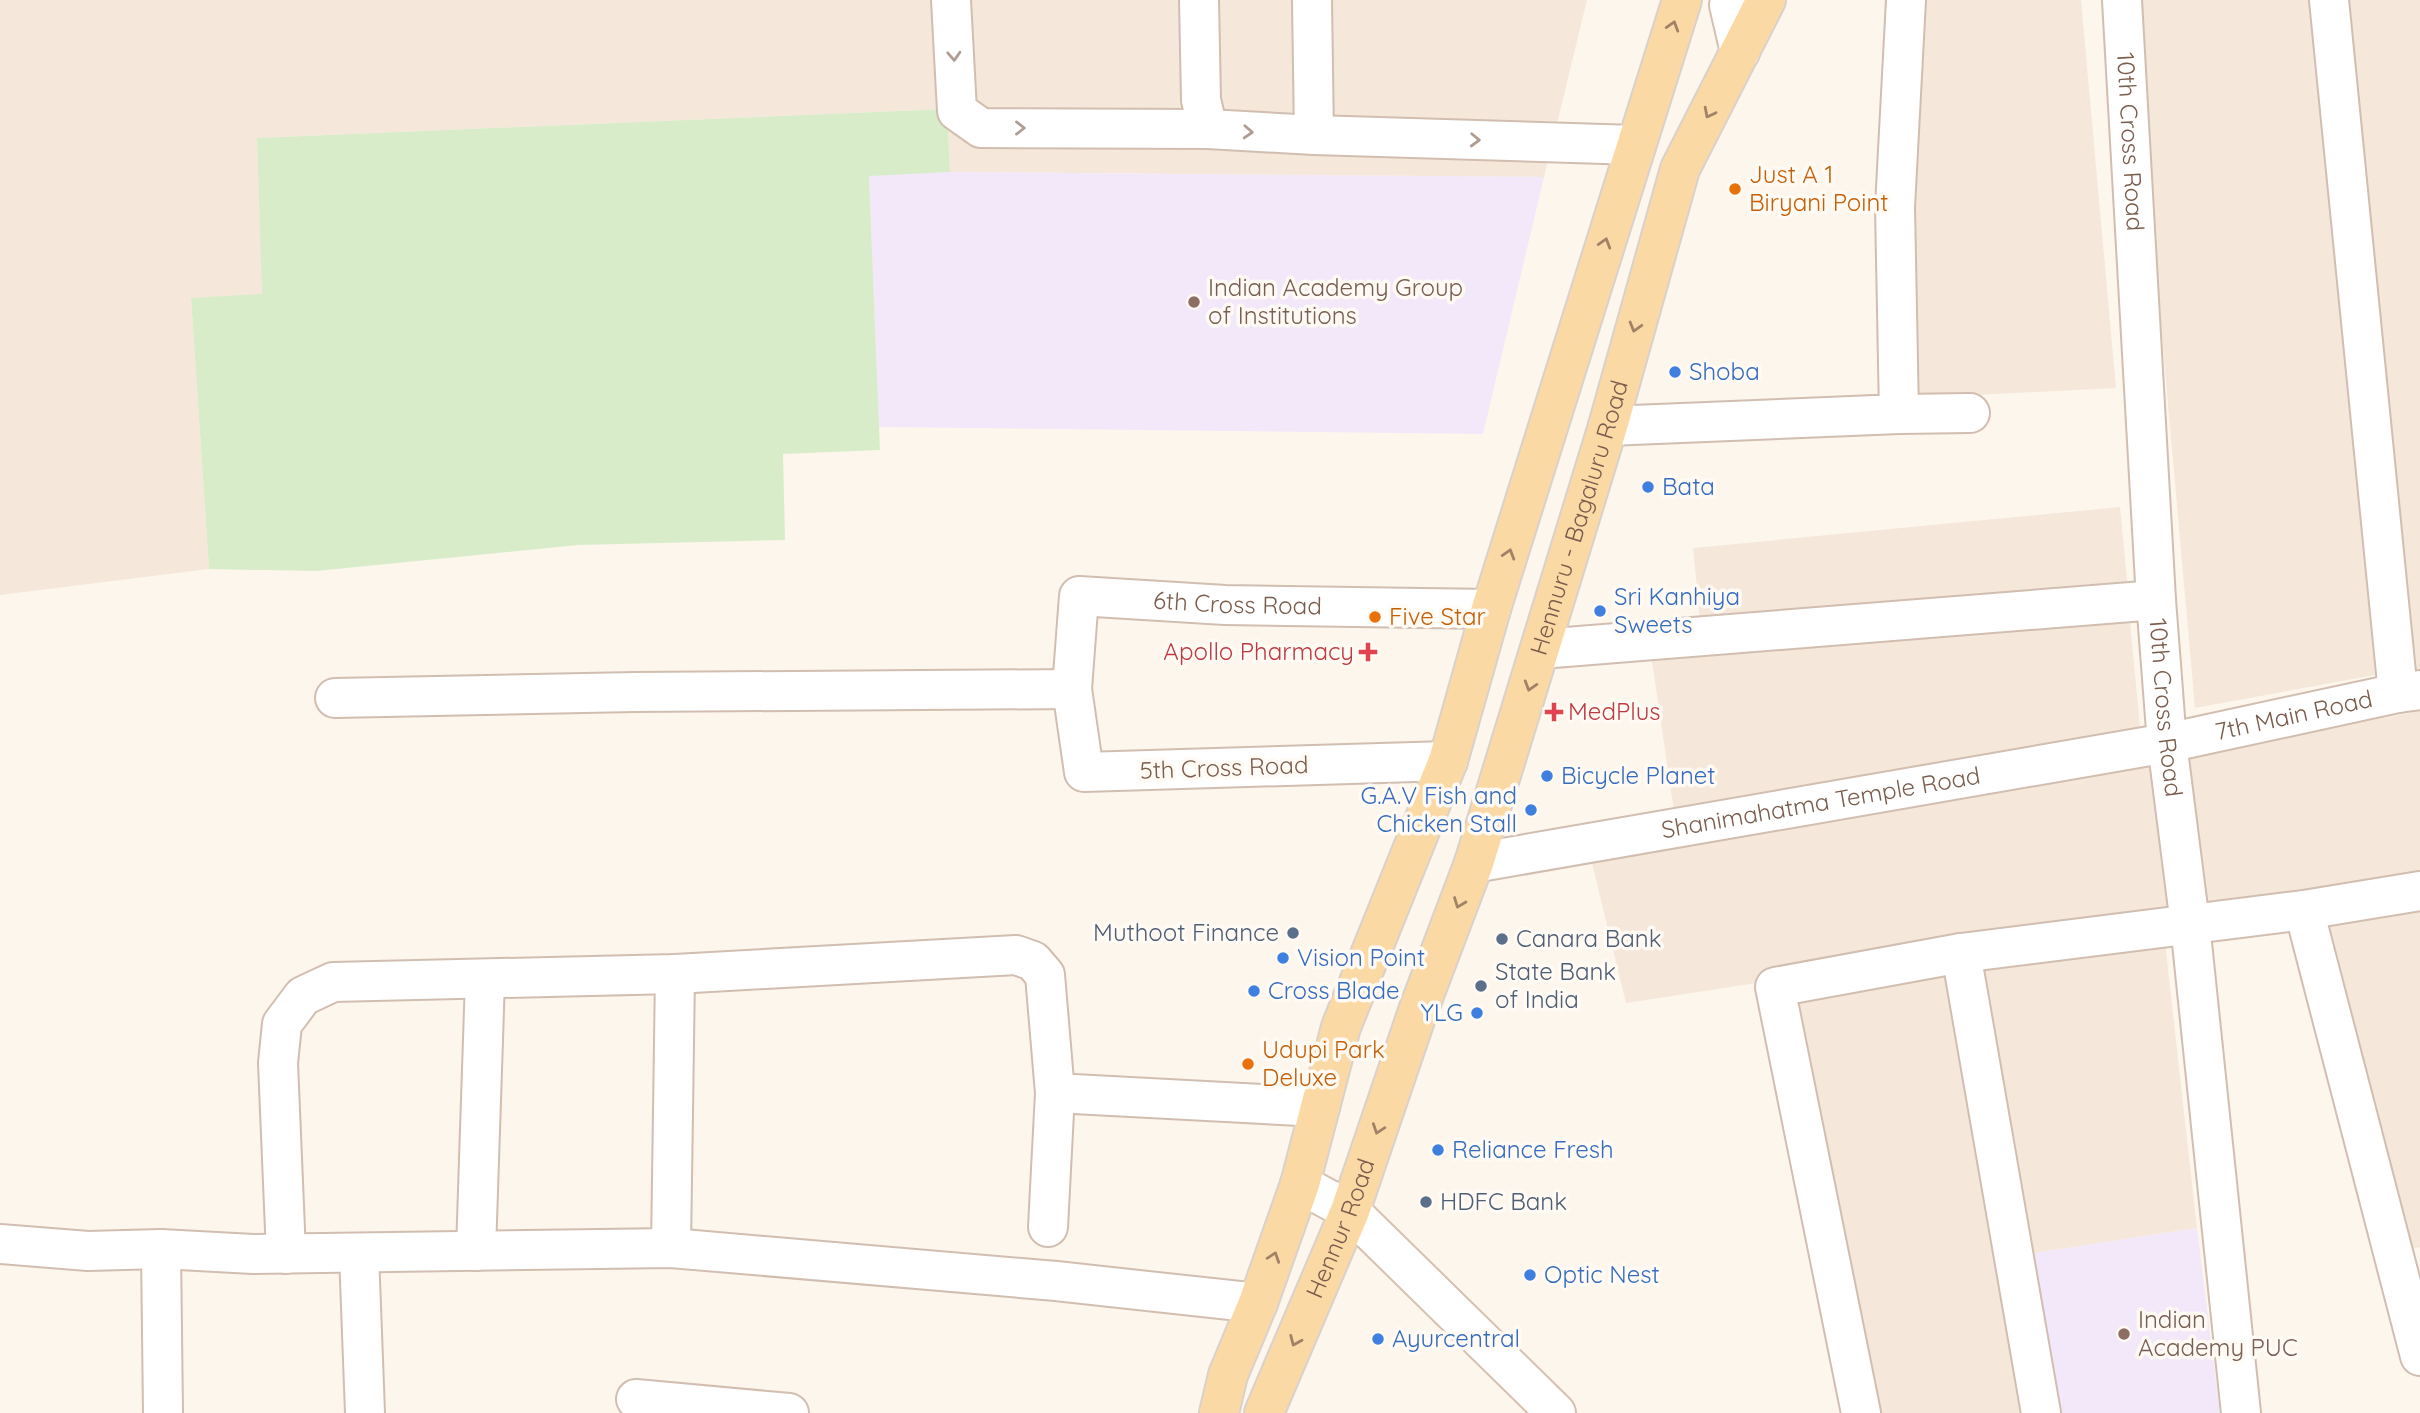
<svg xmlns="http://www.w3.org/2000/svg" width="2420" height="1413" font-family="Quicksand,sans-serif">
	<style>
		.residential { fill: #f5e8da }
		.education { fill: #f3e8fa }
		.green { fill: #d8ecc9 }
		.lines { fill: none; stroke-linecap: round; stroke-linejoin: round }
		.street-casing { stroke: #d1beb0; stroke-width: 42 }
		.secondary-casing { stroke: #d6c0b0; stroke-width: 42 }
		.primary-casing { stroke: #dad1cd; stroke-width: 42 }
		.street { stroke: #fff; stroke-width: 38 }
		.secondary { stroke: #fff; stroke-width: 38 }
		.primary { stroke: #fbd9a5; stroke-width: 38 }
		.oneway { stroke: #a18267 }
		.oneway2 { stroke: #af9d94 }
		.food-dot { fill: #e8710a; stroke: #fffaf3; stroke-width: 2.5 }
		.education-dot { fill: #8d6e63; stroke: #fffaf3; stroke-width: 2.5 }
		.shop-dot { fill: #3f7fe0; stroke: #fffaf3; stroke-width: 2.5 }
		.health-dot { fill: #e0444e; stroke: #fffaf3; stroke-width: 2.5 }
		.service-dot { fill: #5c6f8a; stroke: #fffaf3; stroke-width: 2.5 }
		.labels { text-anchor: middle; stroke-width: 7; stroke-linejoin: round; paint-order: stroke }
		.street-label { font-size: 24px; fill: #7a5c4d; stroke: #fffaf3 }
		.food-label { font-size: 24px; fill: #c56008; stroke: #fffaf3; text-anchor: start }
		.education-label { font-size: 24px; fill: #785e54; stroke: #fffaf3; text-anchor: start }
		.shop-label { font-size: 24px; fill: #366cbe; stroke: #fffaf3; text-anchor: start }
		.health-label { font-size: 24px; fill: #be3a42; stroke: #fffaf3; text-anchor: end }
		.service-label { font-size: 24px; fill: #4e5e75; stroke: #fffaf3; text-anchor: start }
	</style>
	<rect width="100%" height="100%" fill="#fdf6ec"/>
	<!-- residential -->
	<g class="residential">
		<polygon points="0,0 1587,0 1544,177 950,172 947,109 257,138 263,295 191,298 209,569 0,595"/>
		<polygon points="1915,0 2081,0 2116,388 1916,398"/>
		<polygon points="2132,0 2314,0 2375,675 2195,708"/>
		<polygon points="2344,0 2420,0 2420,670 2409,672"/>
		<polygon points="2120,507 2128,590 1701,631 1693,548"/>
		<polygon points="2130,622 2141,737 1675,818 1652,661"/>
		<polygon points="2420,711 2420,880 2202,912 2179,756"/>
		<polygon points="2152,764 2177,919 1626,1003 1590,855"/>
		<polygon points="2420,900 2420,1247 2412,1249 2315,918"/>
		<polygon points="2165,942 2197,1228 2023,1255 1973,967"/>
		<polygon points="1950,974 2033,1413 1866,1413 1788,1005"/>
	</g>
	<!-- education -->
	<g class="education">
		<polygon points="950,172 1544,177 1483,434 879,427 869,175"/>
		<polygon points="2197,1228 2220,1413 2053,1413 2023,1255"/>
	</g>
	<!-- green -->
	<polygon class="green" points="947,109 950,172 869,176 880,450 783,454 785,540 578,545 316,571 209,569 191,298 262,294 257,138"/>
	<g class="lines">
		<!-- street casing -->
		<g class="street-casing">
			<g id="street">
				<polyline points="951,0 957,111 981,128 1208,129 1314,135 1636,145"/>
				<polyline points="1199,0 1201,100 1208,129"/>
				<polyline points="1312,0 1314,135"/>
				<path id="s1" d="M 2122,0 L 2156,600 L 2167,743 L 2190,924 L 2241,1413"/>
				<polyline points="2329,0 2398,693"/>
				<polyline points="1899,414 1970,413"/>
				<polyline points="1608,426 1899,414 1895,207 1906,0"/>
				<polyline points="1541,649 2156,600"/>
				<polyline points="335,698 635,692 1072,689"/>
				<path id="s2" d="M 1448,761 L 1084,772 L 1072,689 L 1079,596 L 1225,605 L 1491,609"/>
				<path id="s3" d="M 1474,863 L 2167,743 L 2398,693 L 2420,690"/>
				<polyline points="2304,910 2420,1356"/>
				<polyline points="1961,953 2041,1413"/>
				<polyline points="1055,1093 1320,1107"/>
				<polyline points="0,1244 88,1251 161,1249 253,1254 671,1248 1056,1281 1258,1303"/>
				<polyline points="671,1248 675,974"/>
				<polyline points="161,1249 163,1413"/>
				<polyline points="476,1251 485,979"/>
				<polyline points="359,1253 365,1413"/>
				<polyline points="286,1254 278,1063 282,1024 303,996 333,982 675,974 1016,955 1033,961 1045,975 1055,1093 1048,1227"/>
				<polyline points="636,1399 789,1413"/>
				<polyline points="1861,1413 1775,987 1961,953 2304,910 2420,891"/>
			</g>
		</g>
		<!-- secondary casing -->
		<g class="secondary-casing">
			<g id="secondary">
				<polyline points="1731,0 1729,5 1740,52"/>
				<polyline points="1300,1184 1350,1211 1556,1413"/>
			</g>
		</g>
		<!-- primary casing -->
		<g class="primary-casing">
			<g id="primary">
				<polyline points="1219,1413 1228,1375 1258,1303 1300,1184 1341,1027 1448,761 1491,609 1682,0"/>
				<path id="s4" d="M 1264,1413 L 1350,1211 L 1418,1011 L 1474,863 L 1608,426 L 1680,169 L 1766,0"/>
			</g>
		</g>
		<!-- street -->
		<use href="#street" class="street"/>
		<!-- secondary -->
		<use href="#secondary" class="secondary"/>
		<!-- primary -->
		<use href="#primary" class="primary"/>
	</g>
	<!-- one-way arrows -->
	<defs><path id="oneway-chevron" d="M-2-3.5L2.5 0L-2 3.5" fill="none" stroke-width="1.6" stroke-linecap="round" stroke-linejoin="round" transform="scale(1.75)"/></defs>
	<g class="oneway">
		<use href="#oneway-chevron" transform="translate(1673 26) rotate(-73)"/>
		<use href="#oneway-chevron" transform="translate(1709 113) rotate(117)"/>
		<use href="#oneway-chevron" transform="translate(1605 243) rotate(-73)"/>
		<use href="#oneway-chevron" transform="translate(1635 327) rotate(106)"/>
		<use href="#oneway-chevron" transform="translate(1509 554) rotate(-73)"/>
		<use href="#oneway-chevron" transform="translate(1530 686) rotate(107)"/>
		<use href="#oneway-chevron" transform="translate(1459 903) rotate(111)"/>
		<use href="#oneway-chevron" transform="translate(1378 1129) rotate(109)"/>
		<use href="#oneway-chevron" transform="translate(1274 1257) rotate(-71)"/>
		<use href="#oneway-chevron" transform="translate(1295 1341) rotate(113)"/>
	</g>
	<g class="oneway2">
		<use href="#oneway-chevron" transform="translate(954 56) rotate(87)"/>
		<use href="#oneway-chevron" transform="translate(1020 128)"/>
		<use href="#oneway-chevron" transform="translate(1248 132) rotate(3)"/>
		<use href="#oneway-chevron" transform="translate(1475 140) rotate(2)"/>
	</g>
	<!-- markers -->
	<g class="food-dot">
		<circle cx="1735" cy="189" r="7"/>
		<circle cx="1375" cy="617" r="7"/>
		<circle cx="1248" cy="1064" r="7"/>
	</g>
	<g class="education-dot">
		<circle cx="1194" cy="302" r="7"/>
		<circle cx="2124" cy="1334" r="7"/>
	</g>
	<g class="shop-dot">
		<circle cx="1675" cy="372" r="7"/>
		<circle cx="1648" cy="487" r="7"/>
		<circle cx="1600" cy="611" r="7"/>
		<circle cx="1547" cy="776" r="7"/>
		<circle cx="1531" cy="810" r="7"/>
		<circle cx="1283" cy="958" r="7"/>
		<circle cx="1254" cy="991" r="7"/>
		<circle cx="1477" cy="1013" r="7"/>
		<circle cx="1438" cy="1150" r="7"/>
		<circle cx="1530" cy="1275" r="7"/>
		<circle cx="1378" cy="1339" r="7"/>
	</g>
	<g class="health-dot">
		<path d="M1364.5 641.5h7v7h7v7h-7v7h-7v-7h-7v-7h7z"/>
		<path d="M1550.5 701.5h7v7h7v7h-7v7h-7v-7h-7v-7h7z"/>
	</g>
	<g class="service-dot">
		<circle cx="1293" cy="933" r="7"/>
		<circle cx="1502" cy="939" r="7"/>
		<circle cx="1481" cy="986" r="7"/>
		<circle cx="1426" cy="1202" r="7"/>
	</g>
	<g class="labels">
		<!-- street labels -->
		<g class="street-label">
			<text dy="8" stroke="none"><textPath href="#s1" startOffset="142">10th Cross Road</textPath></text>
			<text dy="8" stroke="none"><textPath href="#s4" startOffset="950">Hennuru - Bagaluru Road</textPath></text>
			<text dy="8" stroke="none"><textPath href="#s2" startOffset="700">6th Cross Road</textPath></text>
			<text dy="8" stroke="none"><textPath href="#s1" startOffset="709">10th Cross Road</textPath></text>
			<text dy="8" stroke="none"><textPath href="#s3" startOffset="833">7th Main Road</textPath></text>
			<text transform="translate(1224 768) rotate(-2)" y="8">5th Cross Road</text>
			<text dy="8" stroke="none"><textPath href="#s3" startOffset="352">Shanimahatma Temple Road</textPath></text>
			<text dy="8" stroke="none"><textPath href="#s4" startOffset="200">Hennur Road</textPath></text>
		</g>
		<!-- food labels -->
		<g class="food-label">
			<text x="1749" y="183">Just A 1<tspan x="1749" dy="28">Biryani Point</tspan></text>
			<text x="1389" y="625">Five Star</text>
			<text x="1262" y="1058">Udupi Park<tspan x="1262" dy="28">Deluxe</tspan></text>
		</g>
		<!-- education labels -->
		<g class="education-label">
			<text x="1208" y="296">Indian Academy Group<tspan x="1208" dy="28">of Institutions</tspan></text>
			<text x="2138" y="1328">Indian<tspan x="2138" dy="28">Academy PUC</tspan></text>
		</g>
		<!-- shop labels -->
		<g class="shop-label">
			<text x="1689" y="380">Shoba</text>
			<text x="1662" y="495">Bata</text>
			<text x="1614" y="605">Sri Kanhiya<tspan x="1614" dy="28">Sweets</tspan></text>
			<text x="1561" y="784">Bicycle Planet</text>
			<text x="1517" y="804" text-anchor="end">G.A.V Fish and<tspan x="1517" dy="28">Chicken Stall</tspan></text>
			<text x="1297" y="966">Vision Point</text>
			<text x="1268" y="999">Cross Blade</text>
			<text x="1463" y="1021" text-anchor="end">YLG</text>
			<text x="1452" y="1158">Reliance Fresh</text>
			<text x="1544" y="1283">Optic Nest</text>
			<text x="1392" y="1347">Ayurcentral</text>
		</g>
		<!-- health labels -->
		<g class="health-label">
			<text x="1354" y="660">Apollo Pharmacy</text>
			<text x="1568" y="720" text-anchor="start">MedPlus</text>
		</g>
		<!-- service labels -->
		<g class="service-label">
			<text x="1279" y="941" text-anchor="end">Muthoot Finance</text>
			<text x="1516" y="947">Canara Bank</text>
			<text x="1495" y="980">State Bank<tspan x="1495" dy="28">of India</tspan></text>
			<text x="1440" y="1210">HDFC Bank</text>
		</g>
	</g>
</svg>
